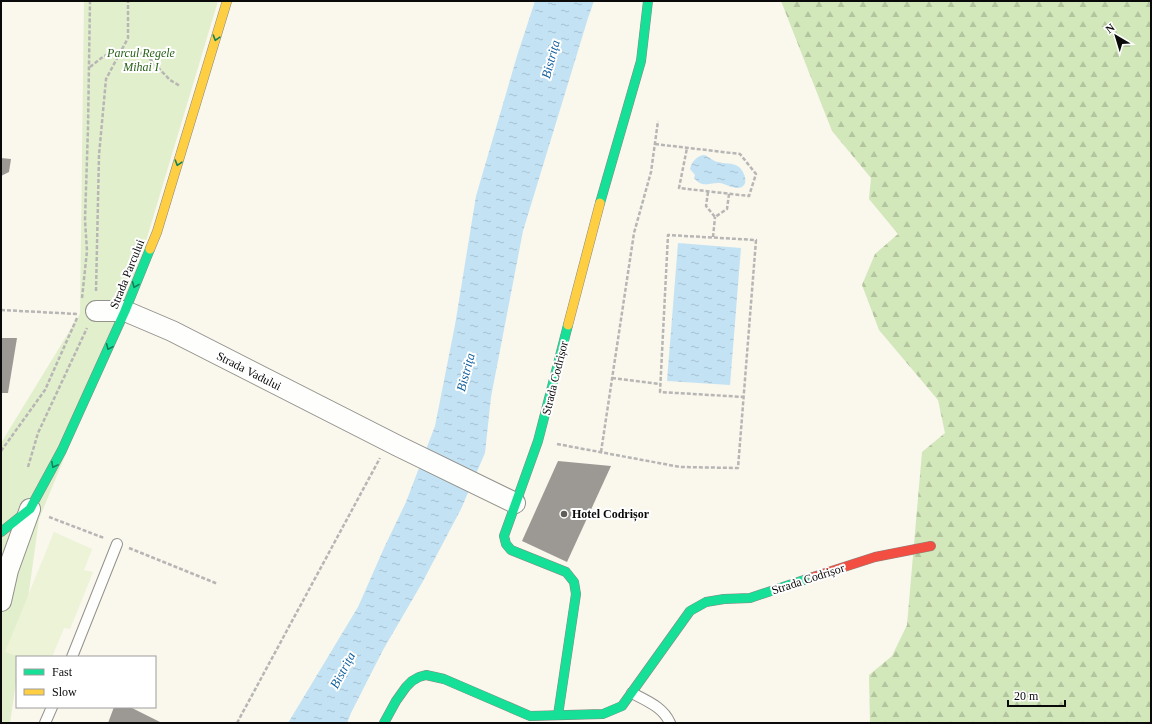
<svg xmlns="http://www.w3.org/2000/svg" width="1152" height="724" font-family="'Times New Roman',serif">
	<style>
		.forest { fill: url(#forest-firs) }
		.park { fill: #e2efcc }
		.pitch { fill: #ecf3d6 }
		.water { fill: url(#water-ripples) }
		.building { fill: #9c9994 }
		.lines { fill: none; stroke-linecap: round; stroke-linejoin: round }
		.lane-casing { stroke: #92918c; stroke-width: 12 }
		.street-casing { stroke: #92918c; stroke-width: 22 }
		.fast-casing { stroke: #898783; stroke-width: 10 }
		.slow-casing { stroke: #898783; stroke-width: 10 }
		.jam-casing { stroke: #898783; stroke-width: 10 }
		.path { stroke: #b7b6b5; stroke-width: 2.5; stroke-dasharray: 4 2; stroke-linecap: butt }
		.lane { stroke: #fefefc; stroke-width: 10 }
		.street { stroke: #fefefc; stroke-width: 20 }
		.fast { stroke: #16e098; stroke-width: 9 }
		.slow { stroke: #ffcf43; stroke-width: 9 }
		.jam { stroke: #f24e42; stroke-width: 9 }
		.oneway { stroke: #118058 }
		.poi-dot { fill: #5e5d59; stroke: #fff; stroke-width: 1.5 }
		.labels { text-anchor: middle; stroke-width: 4; stroke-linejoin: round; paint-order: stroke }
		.park-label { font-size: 12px; font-style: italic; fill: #29621a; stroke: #fff }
		.street-label { font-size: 12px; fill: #0a0a0a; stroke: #fff }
		.poi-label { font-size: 12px; font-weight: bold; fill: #0a0a0a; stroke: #fff; text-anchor: start }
		.water-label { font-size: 13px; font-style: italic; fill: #12609e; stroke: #fff }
	</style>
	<defs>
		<pattern id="forest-firs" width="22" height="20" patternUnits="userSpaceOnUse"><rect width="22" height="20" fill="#d2e7ba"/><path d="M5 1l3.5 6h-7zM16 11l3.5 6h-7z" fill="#b3c59f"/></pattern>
		<pattern id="water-ripples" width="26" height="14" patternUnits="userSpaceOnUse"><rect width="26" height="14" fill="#c3e3f4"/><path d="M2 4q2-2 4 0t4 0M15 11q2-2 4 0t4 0" fill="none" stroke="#a6c1d0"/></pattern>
	</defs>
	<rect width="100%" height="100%" fill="#faf7ed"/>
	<!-- forest -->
	<polygon class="forest" points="781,1 1151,1 1151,723 870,723 869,675 892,656 907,625 922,452 945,433 938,400 879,330 862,285 875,254 898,234 869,199 871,178 832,131"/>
	<!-- park -->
	<polygon class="park" points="84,1 218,1 125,311 39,519 20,657 17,657 17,675 10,723 1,723 1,443 80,314"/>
	<!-- pitch -->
	<polygon class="pitch" points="54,532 92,549 84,570 93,572 70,629 64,628 52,657 20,657 5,652"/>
	<!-- water -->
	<g class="water">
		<polygon points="535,1 594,1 588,18 523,231 491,397 485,453 461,509 422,583 383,650 351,713 347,723 288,723 358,607 384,548 406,502 435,426 455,325 476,196 517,56"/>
		<path d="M 704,155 C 710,157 712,161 718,162 C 724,164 733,162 739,167 C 745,172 750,187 738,188 C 731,188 726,184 720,183 C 709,182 703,189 694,178 L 695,175 L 690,169 C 692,161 697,156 704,155 Z"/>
		<polygon points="678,243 741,248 730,385 667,381"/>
	</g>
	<!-- building -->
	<g class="building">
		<polygon points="1,158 11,159 9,172 1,176"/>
		<polygon points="1,338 17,338 8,393 1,393"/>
		<polygon points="558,461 611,466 567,562 522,541"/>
		<polygon points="114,707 130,707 162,723 108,723"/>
	</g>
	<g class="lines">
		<!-- lane casing -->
		<g class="lane-casing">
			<g id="lane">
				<polyline points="72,657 117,544"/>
				<path d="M 632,693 C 647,701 663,707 670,723"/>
				<polyline points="45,723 52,707"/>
			</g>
		</g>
		<!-- street casing -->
		<g class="street-casing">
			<g id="street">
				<polyline points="96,311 125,311 172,331 398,446 515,503"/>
				<polyline points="1,601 8,570 30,509"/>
			</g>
		</g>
		<!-- fast casing -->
		<g class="fast-casing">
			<g id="fast">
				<polyline points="600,203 641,61 648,1"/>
				<polyline points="1,532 30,509 62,450 125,311 150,249"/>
				<polyline points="558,715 576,594 574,582 566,572 511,550 506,544 504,536 538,441 568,325"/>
				<polyline points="384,723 396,701 406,687 412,681 419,677 426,675 444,679 530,716 603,714 622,706 690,611 706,602 724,599 750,598 813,577"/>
			</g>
		</g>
		<!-- slow casing -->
		<g class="slow-casing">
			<g id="slow">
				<polyline points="150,249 157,232 227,1"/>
				<polyline points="568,325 600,203"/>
			</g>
		</g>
		<!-- jam casing -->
		<g class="jam-casing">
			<polyline id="jam" points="813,577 875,557 931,546"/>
		</g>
		<!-- path -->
		<g class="path">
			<polyline points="90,67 104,56 121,52 136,51 147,56 170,80 180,86"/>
			<polyline points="655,144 740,154 756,174 749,196 679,188 687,148"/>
			<polyline points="708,192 706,206 715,217 727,209 729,194"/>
			<polyline points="713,237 715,217"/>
			<polyline points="96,291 99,155 106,79 128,38 128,1"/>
			<polyline points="82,298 87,251 85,220 88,128 90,1"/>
			<polyline points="1,310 78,314"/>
			<polyline points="612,378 660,384"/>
			<polyline points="557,444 680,467 738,468 756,240 668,235 660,392 744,397"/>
			<polyline points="1,451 45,390 77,318"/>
			<polyline points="601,452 634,233 651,172 658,121"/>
			<polyline points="28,467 38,433 87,328"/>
			<polyline points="49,517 104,538"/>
			<polyline points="129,548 218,584"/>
			<polyline points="237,723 380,458"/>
		</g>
		<!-- lane -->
		<use href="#lane" class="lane"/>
		<!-- street -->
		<use href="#street" class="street"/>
		<!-- fast -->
		<use href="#fast" class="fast"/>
		<!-- slow -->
		<use href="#slow" class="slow"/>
		<!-- jam -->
		<use href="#jam" class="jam"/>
	</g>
	<!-- one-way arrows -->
	<defs><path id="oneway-chevron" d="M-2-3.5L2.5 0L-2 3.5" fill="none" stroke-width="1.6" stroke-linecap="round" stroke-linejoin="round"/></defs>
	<g class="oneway">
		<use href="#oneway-chevron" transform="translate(216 38) rotate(107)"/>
		<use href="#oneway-chevron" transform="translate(178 163) rotate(107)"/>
		<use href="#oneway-chevron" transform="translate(135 285) rotate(112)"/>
		<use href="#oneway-chevron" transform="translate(109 347) rotate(114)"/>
		<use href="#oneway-chevron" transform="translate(54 465) rotate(118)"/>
	</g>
	<!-- markers -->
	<circle class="poi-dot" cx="564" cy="514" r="4"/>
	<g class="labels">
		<!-- park labels -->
		<g class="park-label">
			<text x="141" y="57">Parcul Regele<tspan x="141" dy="14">Mihai I</tspan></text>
		</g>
		<!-- street labels -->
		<g class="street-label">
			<text transform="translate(127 274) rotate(-68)" y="4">Strada Parcului</text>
			<text transform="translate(249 371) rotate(27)" y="4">Strada Vadului</text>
			<text transform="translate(555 378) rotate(-76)" y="4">Strada Codrișor</text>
			<text transform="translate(808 579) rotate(-18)" y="4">Strada Codrișor</text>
		</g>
		<!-- poi labels -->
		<g class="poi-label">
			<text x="572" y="518">Hotel Codrișor</text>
		</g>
		<!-- water labels -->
		<g class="water-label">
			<text transform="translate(550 59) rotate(-75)" y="5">Bistrița</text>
			<text transform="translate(465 372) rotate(-75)" y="5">Bistrița</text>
			<text transform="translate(342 670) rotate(-62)" y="5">Bistrița</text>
		</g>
	</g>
	<!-- border -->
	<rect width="1152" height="724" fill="none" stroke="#0a0a0a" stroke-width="4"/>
	<!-- legend -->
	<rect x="16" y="656" width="140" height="52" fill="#ffffff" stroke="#9d9d9d"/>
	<rect x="24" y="669" width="20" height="6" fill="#16e098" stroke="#9d9d9d"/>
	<text x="52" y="676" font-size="12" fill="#0a0a0a">Fast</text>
	<rect x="24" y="689" width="20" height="6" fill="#ffcf43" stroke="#9d9d9d"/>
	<text x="52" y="696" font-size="12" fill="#0a0a0a">Slow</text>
	<!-- north arrow -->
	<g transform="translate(1116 36) rotate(322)" stroke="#ffffff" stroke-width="3" paint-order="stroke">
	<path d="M0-3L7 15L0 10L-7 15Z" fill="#0a0a0a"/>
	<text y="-6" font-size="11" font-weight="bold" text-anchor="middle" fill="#0a0a0a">N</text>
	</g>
	<!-- scale -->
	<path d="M1008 700v6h57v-6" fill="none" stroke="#0a0a0a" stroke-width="2"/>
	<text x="1014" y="700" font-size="12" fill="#0a0a0a" stroke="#ffffff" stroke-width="3" paint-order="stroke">20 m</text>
</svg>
